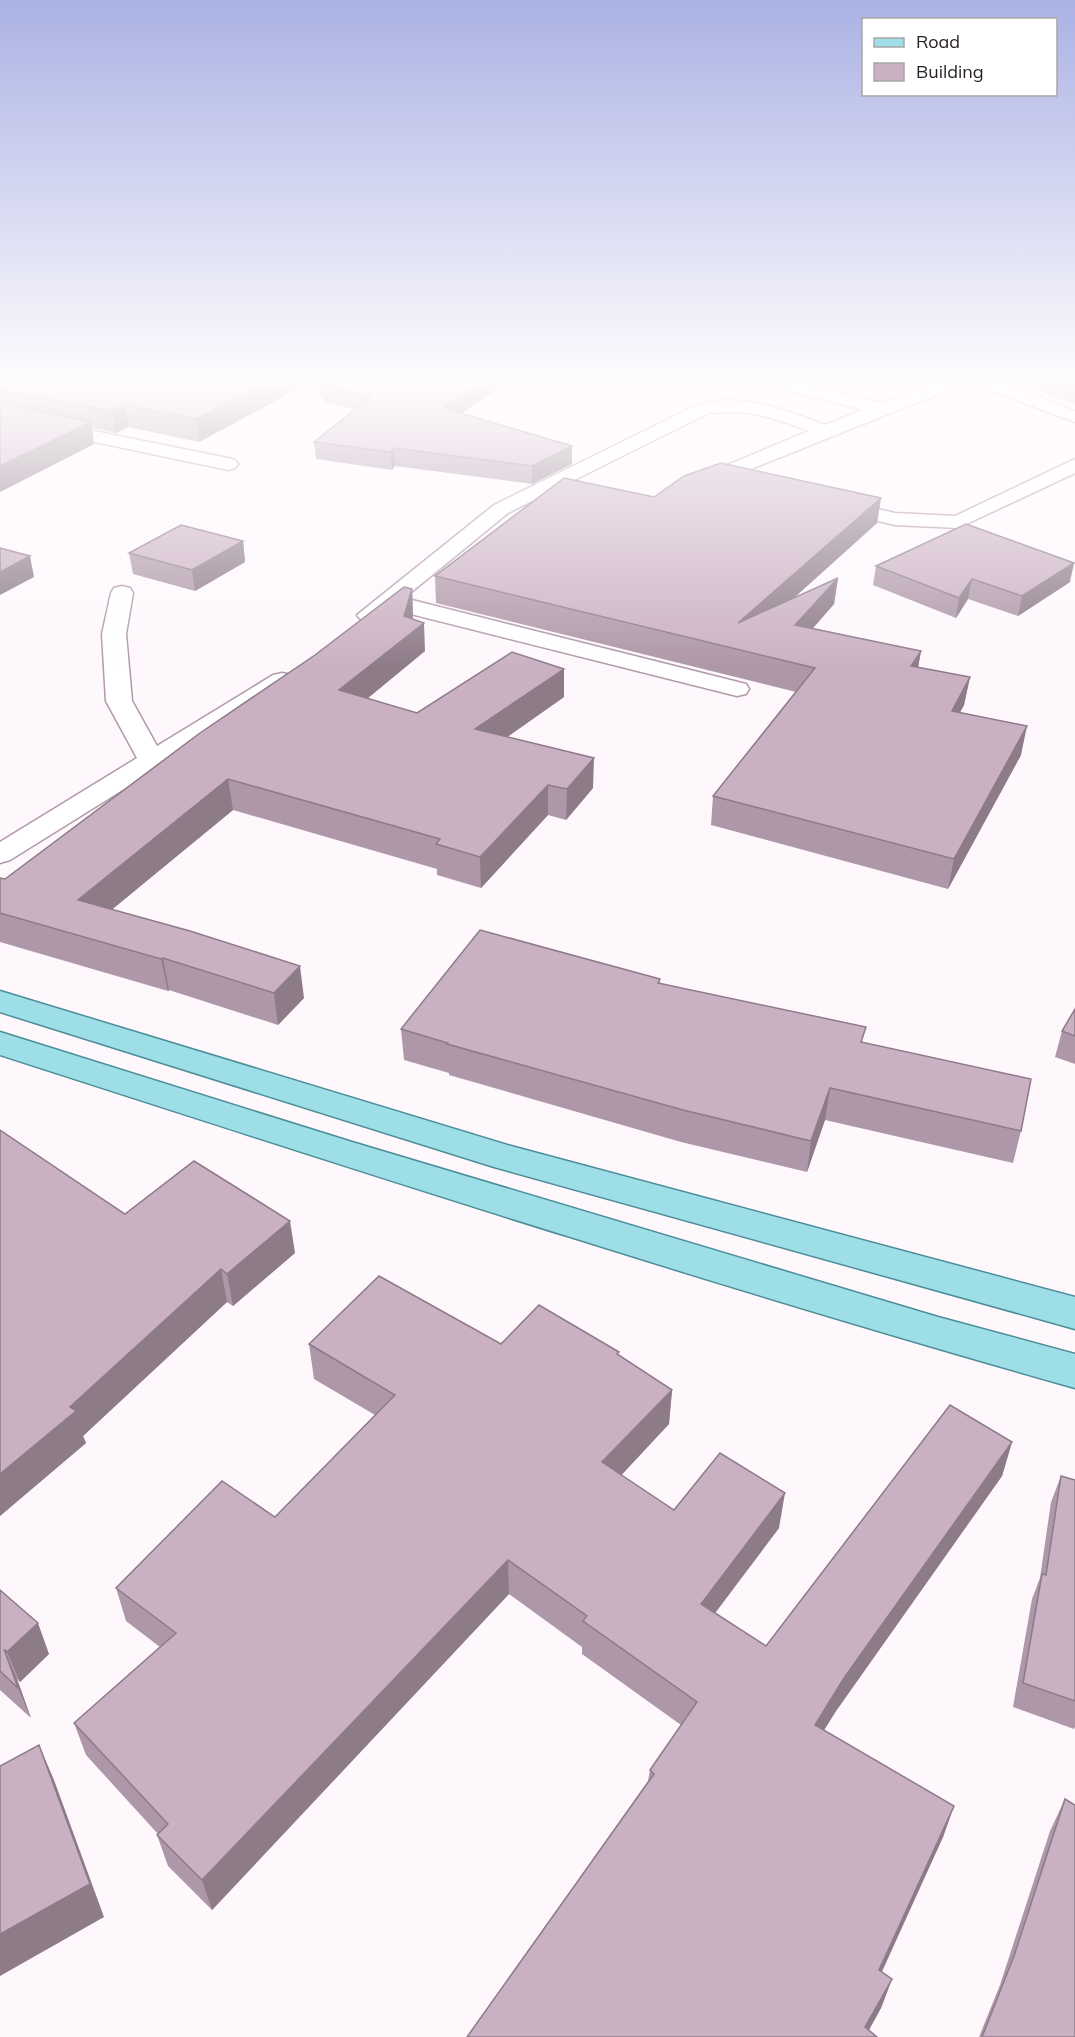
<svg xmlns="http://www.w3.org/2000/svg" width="1075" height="2037" font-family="Mulish,sans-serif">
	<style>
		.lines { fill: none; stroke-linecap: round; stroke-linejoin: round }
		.minor-casing { stroke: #b299ab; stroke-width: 3 }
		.primary-casing { stroke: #4b8d98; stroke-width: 3 }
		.minor { fill: #fff; fill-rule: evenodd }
		.primary { fill: #9edee6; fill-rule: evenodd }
		.wall { fill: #ae97a8 }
		.shaded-wall { fill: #8d7b88 }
		.building { fill: #cab0c3; stroke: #8d7b88; stroke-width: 1.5 }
	</style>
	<rect width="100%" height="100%" fill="#fef8fc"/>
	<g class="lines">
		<!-- minor casing -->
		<g class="minor-casing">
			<g id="minor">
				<path d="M 783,383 L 802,383 L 881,403 L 934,383 L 959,383 L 956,387 L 696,491 L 689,489 L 686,485 L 689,481 L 809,431 C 768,416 753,410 709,413 L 508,513 L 404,598 L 746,684 L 749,689 L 746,694 L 737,696 L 391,609 C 381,617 375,623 361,620 L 357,615 L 494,505 L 699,404 C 743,393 784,409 825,425 L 863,410 L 790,391 Z"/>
				<polygon points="978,383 1003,383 1075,411 1075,422 981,387"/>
				<polygon points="0,412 228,458 235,460 238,464 235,468 228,470 0,422"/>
				<polygon points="1075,459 1075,473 958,528 895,525 827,509 824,505 827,501 834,499 895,513 955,516"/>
				<polygon points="122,586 130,588 133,593 126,634 132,701 157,746 273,675 282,673 291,675 294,680 291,685 10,860 0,863 0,842 137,758 106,701 102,634 111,593 114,588"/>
			</g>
		</g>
		<!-- primary casing -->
		<g class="primary-casing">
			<g id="primary">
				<polygon points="0,991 511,1146 1075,1297 1075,1329 494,1167 0,1012"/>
				<path d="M 0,1032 L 352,1142 L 938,1317 L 1075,1354 L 1075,1388 C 714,1286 357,1170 0,1055 Z"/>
			</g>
		</g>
		<!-- minor -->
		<use href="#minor" class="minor"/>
		<!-- primary -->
		<use href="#primary" class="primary"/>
	</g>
	<!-- wall -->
	<g class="wall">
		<polygon points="0,383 305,383 305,385 199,442 128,427 116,433 92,428 94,444 0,492"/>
		<polygon points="309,383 506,383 461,414 572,464 532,484 395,466 392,470 316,459 314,442 355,409 326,403"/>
		<polygon points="1016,383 1075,383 1075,404"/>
		<polygon points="881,498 877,523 795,597 838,578 834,604 813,628 921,651 918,667 970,677 964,705 960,712 1021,755 948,889 711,825 713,796 796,692 436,603 435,576"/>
		<polygon points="243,541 245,562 195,591 133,574 129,553"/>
		<polygon points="876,566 1070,582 1018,616 968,599 956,618 873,585"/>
		<polygon points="412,589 413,617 412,619 425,651 367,699 417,713 564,697 507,737 593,788 566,820 548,815 481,888 437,875 437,869 233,810 112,909 304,998 278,1025 169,990 168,991 0,942 0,878 5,879"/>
		<polygon points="660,979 660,984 863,1042 1021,1131 1013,1163 825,1120 807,1172 681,1142 449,1075 449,1073 404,1060 401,1029"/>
		<polygon points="1075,1009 1075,1064 1055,1057 1062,1031"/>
		<polygon points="125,1214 295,1253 233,1306 227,1302 83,1436 86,1443 0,1516"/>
		<polygon points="309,1344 501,1344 618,1355 672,1390 669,1424 621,1475 674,1510 779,1528 715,1613 766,1646 1012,1442 1002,1476 836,1711 824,1730 954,1806 943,1837 882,1972 892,1979 881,2008 869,2030 467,2037 648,1781 650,1770 681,1725 582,1654 582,1647 509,1594 212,1910 168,1866 157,1835 158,1834 86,1755 74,1723 160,1647 126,1621 116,1588 275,1517 375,1415 314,1379"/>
		<polygon points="1061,1476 1075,1480 1075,1727 1074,1729 1013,1707 1032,1599 1040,1578 1051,1502"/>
		<polygon points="0,1590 49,1654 20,1682 17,1679 31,1718 0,1690"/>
		<polygon points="1065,1799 1075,2037 979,2037 1000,1985 1050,1831"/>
	</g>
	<!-- shaded-wall -->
	<g class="shaded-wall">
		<polygon points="266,383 305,383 305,385 199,442 196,419"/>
		<polygon points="481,383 506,383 443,425 443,408"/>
		<polygon points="125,405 128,427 116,433 112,411"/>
		<polygon points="91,422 94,444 0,492 0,466"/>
		<polygon points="572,446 572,464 532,484 532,466"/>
		<polygon points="394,448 395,466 392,470 391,452"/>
		<polygon points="881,498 877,523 736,650 738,623"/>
		<polygon points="243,541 245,562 195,591 192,570"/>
		<polygon points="30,556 34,577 0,595 0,572"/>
		<polygon points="1074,563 1070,582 1018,616 1022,596"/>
		<polygon points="838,578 834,604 792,652 795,625"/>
		<polygon points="972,579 968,599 956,618 959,598"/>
		<polygon points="412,589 413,617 408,636 424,623 425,651 342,719 339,690 404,616"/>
		<polygon points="921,651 916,679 911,666"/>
		<polygon points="564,669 564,697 476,759 475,729"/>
		<polygon points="970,677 964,705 946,739 952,711"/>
		<polygon points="1027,726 1021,755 948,889 954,859"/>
		<polygon points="594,758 593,788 566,820 567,789"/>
		<polygon points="228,779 233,810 86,931 78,900"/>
		<polygon points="548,785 548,815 481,888 480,857"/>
		<polygon points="163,958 169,990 168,991 161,959"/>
		<polygon points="300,966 304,998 278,1025 274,993"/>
		<polygon points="830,1088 825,1120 807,1172 811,1141"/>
		<polygon points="290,1221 295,1253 233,1306 227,1274"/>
		<polygon points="221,1269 227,1302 83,1436 86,1443 0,1516 0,1474 70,1407"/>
		<polygon points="672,1390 669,1424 601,1497 602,1462"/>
		<polygon points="1012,1442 1002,1476 836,1711 807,1757 815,1725 844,1678"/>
		<polygon points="785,1493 779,1528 697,1637 701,1604"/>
		<polygon points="508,1560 509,1594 212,1910 202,1880"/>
		<polygon points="38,1623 49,1654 20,1682 7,1652"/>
		<polygon points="4,1649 17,1679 31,1718 18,1688"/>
		<polygon points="39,1745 54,1780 104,1917 0,1976 0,1934"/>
		<polygon points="954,1806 943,1837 869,1999 879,1970"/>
		<polygon points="892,1979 881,2008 865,2037 865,2027"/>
	</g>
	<!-- building -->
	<g class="building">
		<polygon points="0,383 266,383 196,419 125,405 112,411 0,390"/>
		<polygon points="322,383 481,383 443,408 572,446 532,466 394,448 391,452 314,442 372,396 325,386"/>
		<polygon points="1066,383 1075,383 1075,386"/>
		<polygon points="0,403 91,422 0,466"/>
		<polygon points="721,463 881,498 738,623 838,578 795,625 921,651 911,666 970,677 952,711 1027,726 954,859 713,796 815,668 435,576 564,478 654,497 684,476"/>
		<polygon points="966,524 1074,563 1022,596 972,579 959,598 876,566"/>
		<polygon points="181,525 243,541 192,570 129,553"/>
		<polygon points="0,548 30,556 0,572"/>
		<polygon points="404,587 412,589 404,616 424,623 339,690 417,713 512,652 564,669 475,729 594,758 567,789 548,785 480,857 436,844 440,839 228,779 78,900 190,931 300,966 274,993 163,958 161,959 0,913 0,878 5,879 200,733 315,655"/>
		<polygon points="480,930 660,979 658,983 866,1027 861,1042 1031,1079 1021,1131 830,1088 811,1141 683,1110 447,1044 448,1043 401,1029"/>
		<polygon points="1075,1009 1075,1036 1062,1031"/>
		<polygon points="0,1130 125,1214 194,1161 290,1221 227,1274 221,1269 70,1407 76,1411 0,1474"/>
		<polygon points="379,1276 501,1344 539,1305 619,1352 617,1354 672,1390 602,1462 674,1510 720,1453 785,1493 701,1604 766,1646 950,1405 1012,1442 844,1678 815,1725 954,1806 879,1970 892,1979 865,2027 877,2037 467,2037 654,1774 650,1770 697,1702 583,1621 587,1616 508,1560 202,1880 157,1835 168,1824 74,1723 176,1633 116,1588 222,1481 275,1517 395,1395 309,1344"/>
		<polygon points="1061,1476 1075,1480 1075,1701 1023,1683 1042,1574 1046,1575"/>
		<polygon points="0,1590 38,1623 7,1652 4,1649 18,1688 0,1671"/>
		<polygon points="39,1745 90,1884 0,1934 0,1766"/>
		<polygon points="1065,1799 1075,1805 1075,2037 982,2037 1014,1956"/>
	</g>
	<!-- sky -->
	<linearGradient id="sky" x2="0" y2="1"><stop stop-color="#aab2e4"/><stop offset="0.57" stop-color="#fffcfe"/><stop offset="1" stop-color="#fffcfe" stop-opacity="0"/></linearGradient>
	<rect width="1075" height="668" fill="url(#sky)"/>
	<!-- legend -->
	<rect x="862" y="18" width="195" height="78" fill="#ffffff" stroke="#a9a5a8" stroke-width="1.5"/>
	<rect x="874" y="38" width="30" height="9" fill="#9edee6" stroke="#a9a5a8" stroke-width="1.5"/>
	<text x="916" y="48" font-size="18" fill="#281f26">Road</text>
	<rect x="874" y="63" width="30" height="18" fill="#cab0c3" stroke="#a9a5a8" stroke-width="1.5"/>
	<text x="916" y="78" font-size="18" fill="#281f26">Building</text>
</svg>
